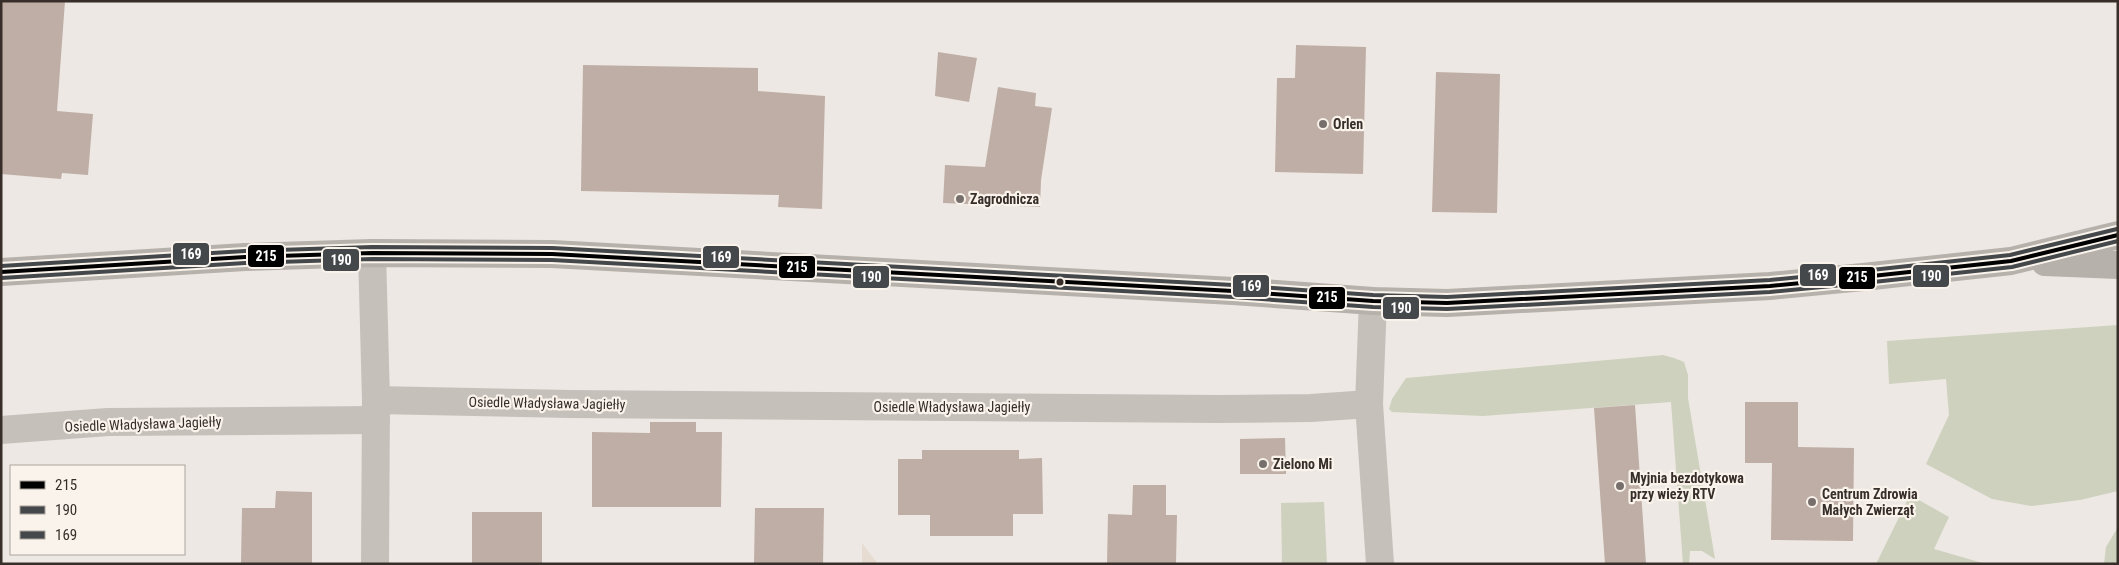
<svg xmlns="http://www.w3.org/2000/svg" width="2119" height="565" font-family="'Roboto Condensed',sans-serif">
	<style>
		.green { fill: #ced1be }
		.plaza { fill: #e6dcd1 }
		.building { fill: #bfaea5 }
		.lines { fill: none; stroke-linecap: round; stroke-linejoin: round }
		.street { stroke: #c6c0bb; stroke-width: 28 }
		.secondary { stroke: #b7b1ac; stroke-width: 28 }
		.bus-1-casing { stroke: #f9f3eb; stroke-width: 8 }
		.bus-2-casing { stroke: #f9f3eb; stroke-width: 8 }
		.bus-3-casing { stroke: #f9f3eb; stroke-width: 8 }
		.bus-1 { stroke: #000; stroke-width: 4 }
		.bus-2 { stroke: #45484a; stroke-width: 4 }
		.bus-3 { stroke: #45484a; stroke-width: 4 }
		.poi-dot { fill: #776f6b; stroke: #f9f3eb; stroke-width: 2 }
		.bus-dot { fill: #372e2a; stroke: #f9f3eb; stroke-width: 2 }
		.labels { text-anchor: middle; stroke-width: 4.5; stroke-linejoin: round; paint-order: stroke }
		.poi-label { font-size: 14px; font-weight: bold; fill: #372e2a; stroke: #f9f3eb; text-anchor: start }
		.street-label { font-size: 14px; fill: #372e2a; stroke: #f9f3eb }
		.line-badge { stroke: #f9f3eb; stroke-width: 2 }
		.badge-label { font-size: 14px; text-anchor: middle; font-weight: bold; fill: #fff }
	</style>
	<rect width="100%" height="100%" fill="#ede8e3"/>
	<!-- green -->
	<g class="green">
		<polygon points="2118,325 2118,491 2080,500 2031,506 1992,499 1926,464 1949,415 1946,379 1889,384 1887,341"/>
		<polygon points="1663,355 1674,358 1684,362 1688,375 1688,398 1715,559 1702,551 1690,551 1689,564 1683,564 1671,402 1483,416 1392,412 1389,409 1392,399 1406,378"/>
		<polygon points="1910,495 1949,517 1934,549 1986,564 1876,564"/>
		<polygon points="1324,502 1327,564 1282,564 1281,503"/>
		<polygon points="2118,527 2118,564 2104,564 2106,547"/>
	</g>
	<!-- plaza -->
	<polygon class="plaza" points="862,543 878,564 862,564"/>
	<!-- building -->
	<g class="building">
		<polygon points="1,1 65,1 57,111 93,114 88,175 62,173 61,179 1,174"/>
		<polygon points="1296,45 1366,47 1363,174 1275,172 1277,78 1295,78"/>
		<polygon points="938,52 977,58 969,102 935,96"/>
		<polygon points="583,65 758,68 758,91 825,96 822,209 778,207 779,195 581,191"/>
		<polygon points="1436,72 1500,74 1497,213 1432,212"/>
		<polygon points="998,87 1036,93 1035,106 1052,108 1041,180 1040,207 943,203 945,165 985,167"/>
		<polygon points="1745,402 1798,402 1798,447 1854,448 1853,541 1771,540 1772,463 1745,463"/>
		<polygon points="1635,405 1646,564 1605,564 1594,408"/>
		<polygon points="650,422 696,422 696,432 722,432 721,507 592,507 592,432 650,433"/>
		<polygon points="1285,438 1286,474 1240,474 1240,439"/>
		<polygon points="922,450 1019,450 1019,459 1042,458 1043,514 1013,514 1013,536 930,536 930,515 898,515 898,459 922,459"/>
		<polygon points="1133,485 1166,485 1166,515 1177,515 1176,564 1107,564 1108,514 1132,515"/>
		<polygon points="276,491 312,492 312,564 241,564 242,508 275,508"/>
		<polygon points="755,508 824,508 823,564 754,564"/>
		<rect x="472" y="512" width="70" height="52"/>
	</g>
	<g class="lines">
		<!-- street -->
		<g class="street">
			<polyline points="372,253 376,400 375,564"/>
			<polyline points="1373,301 1369,404 1380,564"/>
			<polyline points="376,400 570,404 1220,409 1311,408 1369,404"/>
			<polyline points="1,430 108,422 376,420"/>
		</g>
		<!-- secondary -->
		<g class="secondary">
			<polyline points="2045,262 2118,265"/>
			<polyline points="1,272 245,257 372,253 552,254 1233,291 1373,301 1447,303 1770,286 1863,277 2011,261 2118,235"/>
		</g>
		<!-- bus-1 casing -->
		<g class="bus-1-casing">
			<polyline id="bus-1" points="1,272 245,257 372,253 552,254 1233,291 1373,301 1447,303 1770,286 1863,277 2011,261 2118,235"/>
		</g>
		<!-- bus-2 casing -->
		<g class="bus-2-casing">
			<polyline id="bus-2" points="1,278 245,263 372,259 552,260 1233,297 1373,307 1447,309 1770,292 1864,283 2012,267 2118,241"/>
		</g>
		<!-- bus-3 casing -->
		<g class="bus-3-casing">
			<polyline id="bus-3" points="1,266 245,251 372,247 552,248 1233,285 1373,295 1447,297 1770,280 1862,271 2010,255 2117,229"/>
		</g>
		<!-- bus-1 -->
		<use href="#bus-1" class="bus-1"/>
		<!-- bus-2 -->
		<use href="#bus-2" class="bus-2"/>
		<!-- bus-3 -->
		<use href="#bus-3" class="bus-3"/>
	</g>
	<!-- markers -->
	<g class="poi-dot">
		<circle cx="1323" cy="124" r="5"/>
		<circle cx="960" cy="199" r="5"/>
		<circle cx="1263" cy="464" r="5"/>
		<circle cx="1620" cy="486" r="5"/>
		<circle cx="1812" cy="502" r="5"/>
	</g>
	<circle class="bus-dot" cx="1060" cy="282" r="4.5"/>
	<g class="labels">
		<!-- poi labels -->
		<g class="poi-label">
			<text x="1333" y="129">Orlen</text>
			<text x="970" y="204">Zagrodnicza</text>
			<text x="1273" y="469">Zielono Mi</text>
			<text x="1630" y="483">Myjnia bezdotykowa<tspan x="1630" dy="16">przy wieży RTV</tspan></text>
			<text x="1822" y="499">Centrum Zdrowia<tspan x="1822" dy="16">Małych Zwierząt</tspan></text>
		</g>
		<!-- street labels -->
		<g class="street-label">
			<text transform="translate(547 403) rotate(1)" y="5">Osiedle Władysława Jagiełły</text>
			<text x="952" y="412">Osiedle Władysława Jagiełły</text>
			<text transform="translate(143 424) rotate(-2)" y="5">Osiedle Władysława Jagiełły</text>
		</g>
	</g>
	<g class="line-badge">
		<rect x="172" y="242" width="38" height="24" rx="5" fill="#45484a"/>
		<rect x="247" y="244" width="38" height="24" rx="5" fill="#000"/>
		<rect x="702" y="245" width="38" height="24" rx="5" fill="#45484a"/>
		<rect x="322" y="248" width="38" height="24" rx="5" fill="#45484a"/>
		<rect x="778" y="255" width="38" height="24" rx="5" fill="#000"/>
		<rect x="1799" y="263" width="38" height="24" rx="5" fill="#45484a"/>
		<rect x="1912" y="264" width="38" height="24" rx="5" fill="#45484a"/>
		<rect x="852" y="265" width="38" height="24" rx="5" fill="#45484a"/>
		<rect x="1838" y="266" width="38" height="24" rx="5" fill="#000"/>
		<rect x="1232" y="274" width="38" height="24" rx="5" fill="#45484a"/>
		<rect x="1308" y="286" width="38" height="24" rx="5" fill="#000"/>
		<rect x="1382" y="296" width="38" height="24" rx="5" fill="#45484a"/>
	</g>
	<g class="badge-label">
		<text x="191" y="259">169</text>
		<text x="266" y="261">215</text>
		<text x="721" y="262">169</text>
		<text x="341" y="265">190</text>
		<text x="797" y="272">215</text>
		<text x="1818" y="280">169</text>
		<text x="1931" y="281">190</text>
		<text x="871" y="282">190</text>
		<text x="1857" y="282">215</text>
		<text x="1251" y="291">169</text>
		<text x="1327" y="302">215</text>
		<text x="1401" y="313">190</text>
	</g>
	<!-- border -->
	<rect width="2119" height="565" fill="none" stroke="#372e2a" stroke-width="5"/>
	<!-- legend -->
	<rect x="10" y="465" width="175" height="90" fill="#f9f3eb" stroke="#aba49e"/>
	<rect x="20" y="481" width="25" height="8" fill="#000000" stroke="#aba49e"/>
	<text x="55" y="490" font-size="15" fill="#372e2a">215</text>
	<rect x="20" y="506" width="25" height="8" fill="#45484a" stroke="#aba49e"/>
	<text x="55" y="515" font-size="15" fill="#372e2a">190</text>
	<rect x="20" y="531" width="25" height="8" fill="#45484a" stroke="#aba49e"/>
	<text x="55" y="540" font-size="15" fill="#372e2a">169</text>
</svg>
